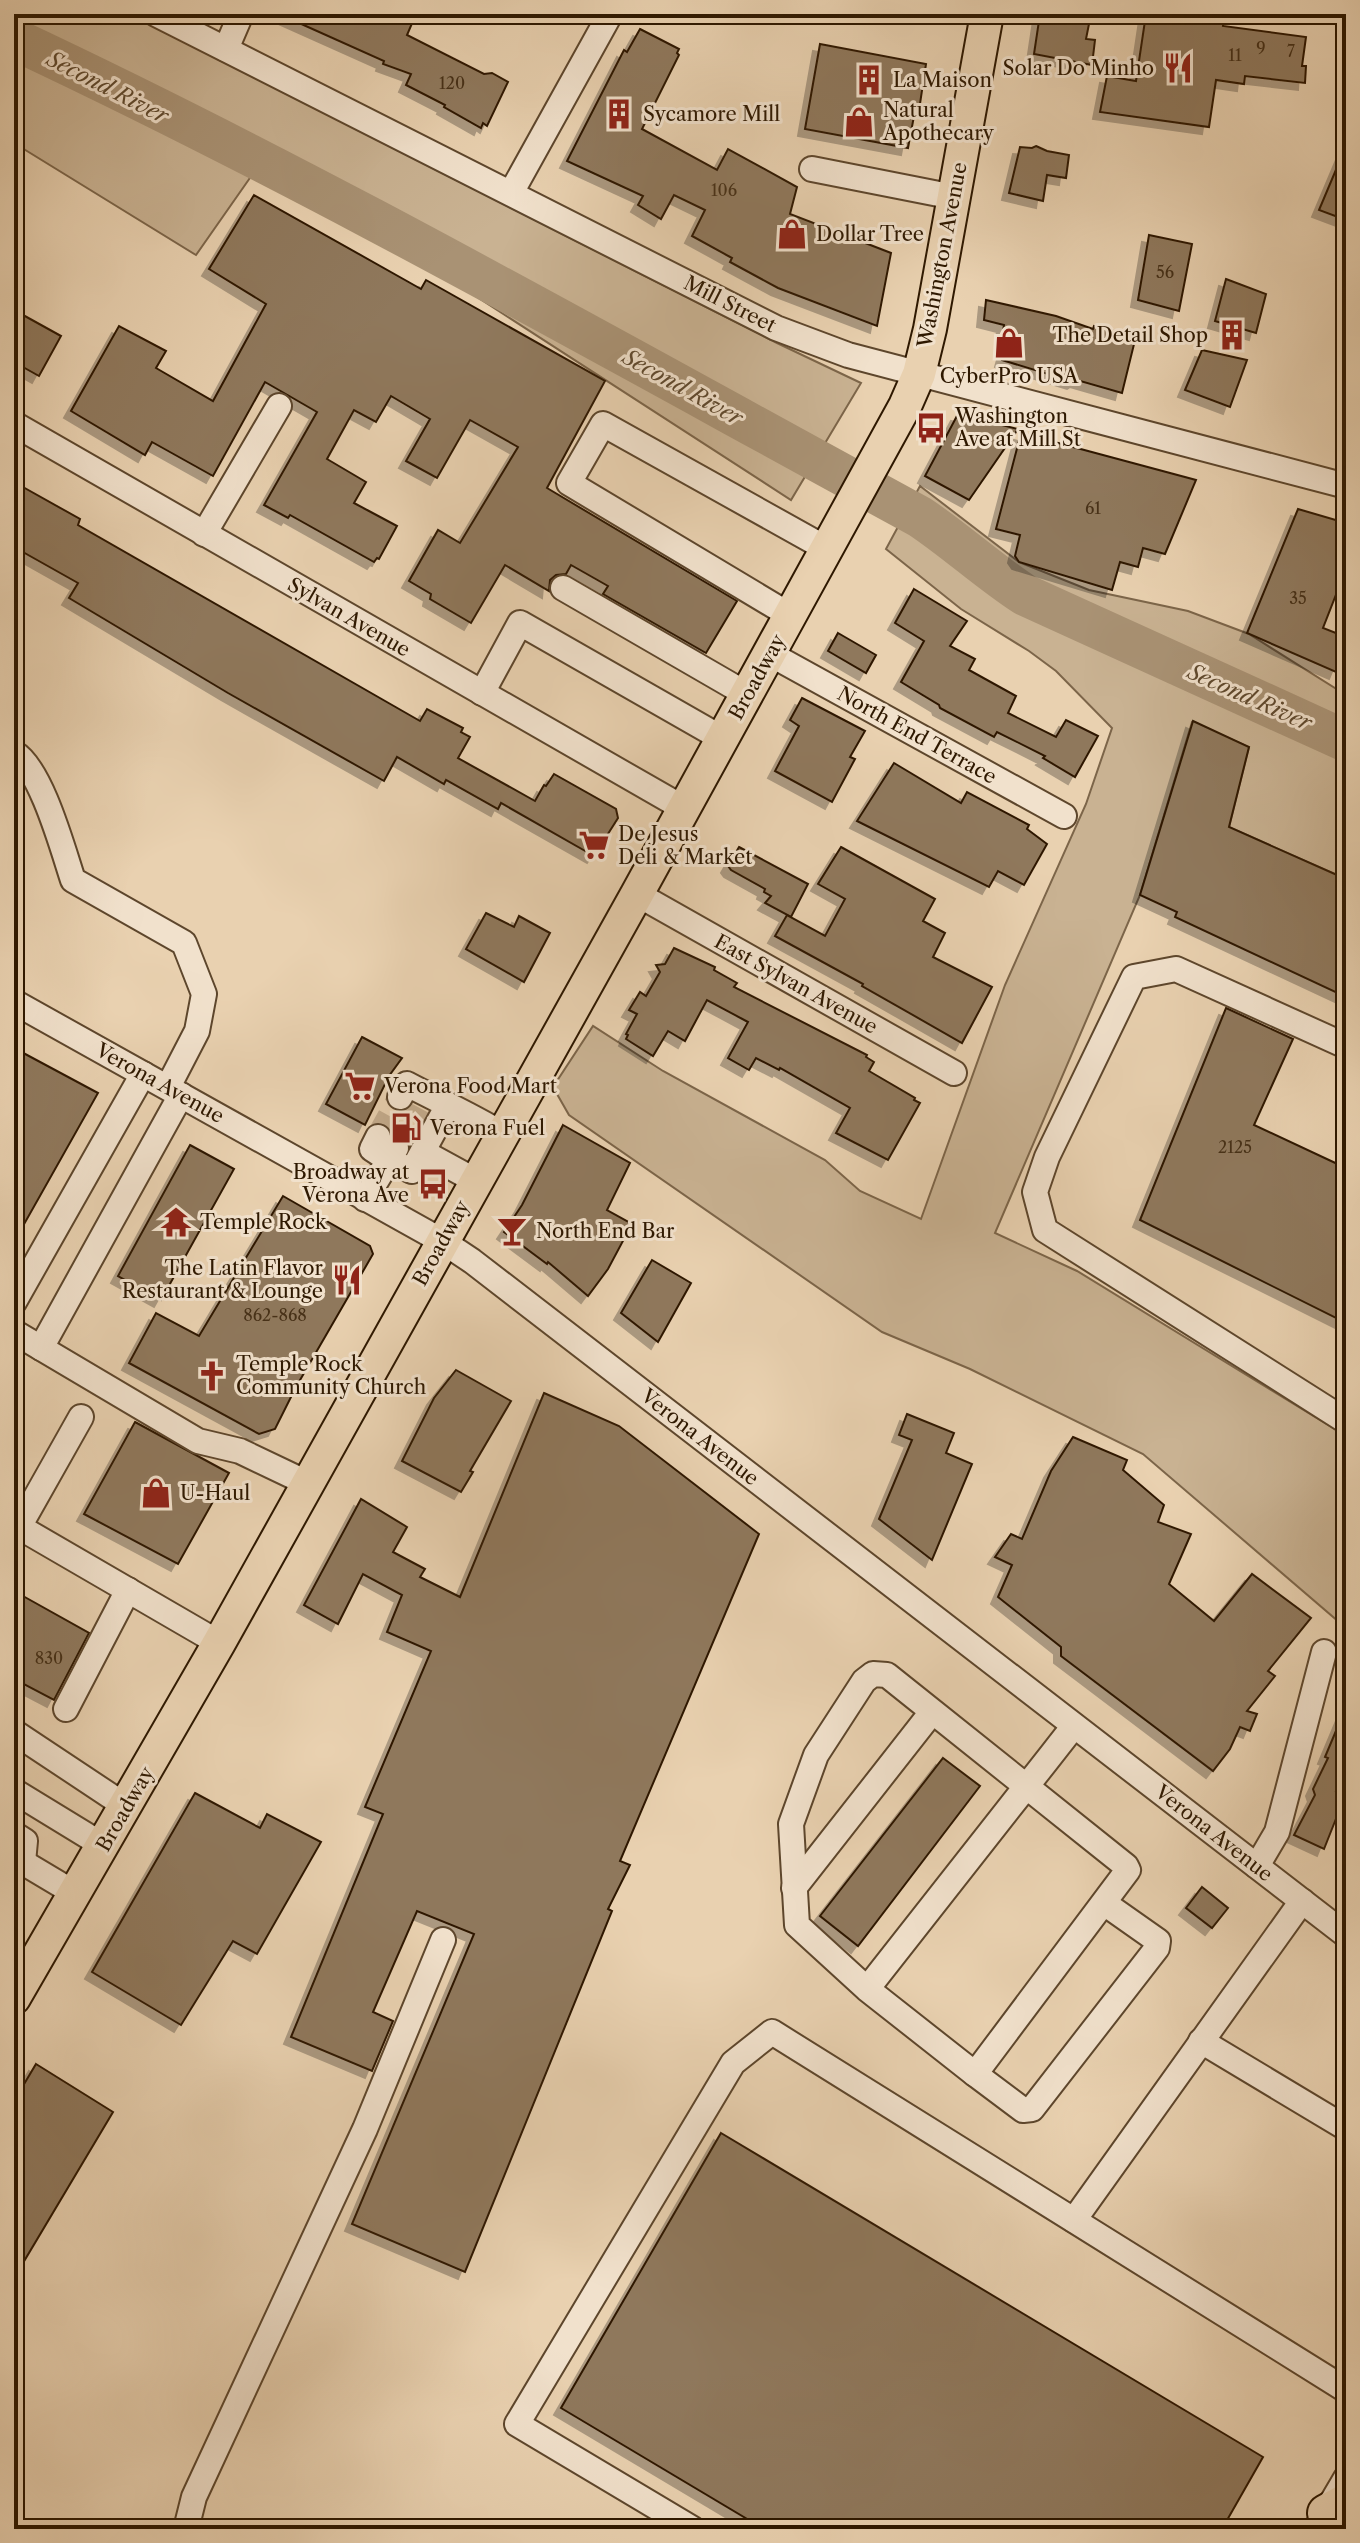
<svg xmlns="http://www.w3.org/2000/svg" width="1360" height="2543" font-family="'Libre Caslon Text',serif">
	<style>
		.green { fill: #c9b292; stroke: #7c6549; stroke-width: 2 }
		.lines { fill: none; stroke-linecap: round; stroke-linejoin: round }
		.river { stroke: #a99274; stroke-width: 42 }
		.building { fill: #8f785c; stroke: #2e1800; stroke-width: 2; filter: url(#shadow) }
		.minor-tunnel { stroke: #c4ac8d; stroke-width: 24; stroke-dasharray: 24 12; stroke-linecap: butt }
		.minor-casing { stroke: #5d462c; stroke-width: 28 }
		.major-casing { stroke: #2e1800; stroke-width: 36 }
		.highway-casing { stroke: #2e1800; stroke-width: 40 }
		.minor { stroke: #f1e1cc; stroke-width: 24 }
		.major { stroke: #e9d1b0; stroke-width: 32 }
		.highway { stroke: #e9d1b0; stroke-width: 36 }
		.labels { text-anchor: middle; stroke-width: 6; stroke-linejoin: round; paint-order: stroke }
		.number-label { font-size: 16px; fill: #463017 }
		.poi-label { font-size: 20px; fill: #2e1800; stroke: #f1e1cc; text-anchor: start }
		.street-label { font-size: 20px; fill: #2e1800; stroke: #f1e1cc }
		.water-label { font-size: 22px; font-style: italic; fill: #5f492e; stroke: #f1e1cc }
	</style>
	<defs>
		<filter id="shadow"><feDropShadow dx="-7" dy="7" stdDeviation="0" flood-color="#0004"/></filter>
	</defs>
	<rect width="100%" height="100%" fill="#e9d1b0"/>
	<filter id="stains"><feTurbulence type="fractalNoise" baseFrequency=".0025" numOctaves="4"/><feColorMatrix values="0 0 0 0 .2 0 0 0 0 .09 0 0 0 0 .02 0 0 0 .5 -.17"/></filter>
	<radialGradient id="worn" r=".72"><stop offset=".6" stop-color="#630" stop-opacity="0"/><stop offset="1" stop-color="#630" stop-opacity=".3"/></radialGradient>
	<!-- green -->
	<g class="green">
		<polygon points="14,14 129,14 777,343 861,383 791,500 460,286 252,175 196,255 14,143"/>
		<polygon points="920,486 1019,562 1089,590 1188,611 1249,634 1346,695 1346,879 1229,827 1249,747 1192,722 1140,895 995,1233 1077,1271 1346,1436 1346,1628 1143,1454 970,1369 882,1332 569,1115 553,1087 593,1026 663,1071 825,1160 860,1191 921,1219 1005,985 1086,804 1112,728 1056,671 1029,651 961,609 886,549"/>
	</g>
	<g class="lines">
		<!-- river -->
		<path class="river" d="M 14,39 C 323,184 620,354 920,517 C 956,541 988,571 1025,595 L 1346,741"/>
	</g>
	<!-- building -->
	<g class="building">
		<polygon points="279,14 404,14 413,21 407,35 484,74 492,73 508,82 487,126 483,123 481,128 444,107 445,105 406,85 411,74 383,64 384,61"/>
		<polygon points="1040,14 1091,14 1086,39 1095,40 1092,65 1034,54"/>
		<polygon points="1146,14 1186,14 1224,19 1223,26 1306,37 1302,66 1306,66 1305,83 1245,76 1244,84 1216,80 1209,127 1100,112 1107,76 1136,81"/>
		<polygon points="640,29 679,49 677,53 679,55 642,129 717,170 728,149 797,187 790,214 891,253 877,326 778,288 730,262 732,258 692,236 705,210 674,195 661,219 638,205 643,196 567,161 624,50 627,52"/>
		<polygon points="820,44 926,64 918,117 914,116 908,148 805,129"/>
		<polygon points="1036,146 1047,151 1069,155 1066,178 1047,175 1043,201 1009,193 1020,147 1032,148"/>
		<polygon points="1346,146 1346,220 1319,210"/>
		<polygon points="254,195 421,289 426,280 605,381 547,488 737,601 706,653 603,594 608,586 571,565 566,574 556,575 550,580 549,591 505,565 471,623 430,599 431,594 409,581 438,530 460,543 518,447 470,420 437,478 406,461 430,419 391,396 376,422 354,410 327,459 366,482 354,503 397,526 379,559 377,558 374,562 290,515 288,518 264,505 317,412 265,382 213,476 152,442 145,455 71,411 119,326 166,351 156,368 213,401 266,304 209,269"/>
		<polygon points="1149,235 1192,244 1179,311 1138,300"/>
		<polygon points="1226,279 1266,294 1256,333 1215,321"/>
		<polygon points="986,300 1056,316 1093,329 1094,326 1136,336 1122,393 1077,380 1074,382 1002,360 1008,339 1002,337 1004,325 984,320"/>
		<polygon points="14,310 61,336 39,376 14,362"/>
		<polygon points="1202,350 1247,360 1230,407 1185,390"/>
		<polygon points="958,414 1018,429 969,500 925,476"/>
		<polygon points="1021,433 1196,480 1165,554 1143,548 1138,567 1120,562 1112,590 1019,562 1015,556 1020,535 996,529"/>
		<polygon points="14,482 80,519 78,525 420,721 427,709 463,728 461,732 470,737 458,758 535,801 544,785 546,786 554,774 616,809 618,818 594,856 501,803 498,809 446,780 444,784 397,757 384,781 228,693 69,598 78,583 14,547"/>
		<polygon points="1298,509 1346,523 1346,569 1323,628 1346,637 1346,648 1336,672 1247,633"/>
		<polygon points="914,589 967,621 950,646 975,659 969,670 1016,696 1008,713 1056,737 1066,720 1098,736 1075,777 1043,758 1045,756 997,732 994,737 940,708 939,705 901,682 924,641 895,623"/>
		<polygon points="838,633 876,655 866,673 828,651"/>
		<polygon points="802,698 865,731 850,757 855,759 832,802 775,771 799,726 790,720"/>
		<polygon points="1193,721 1249,747 1229,827 1346,879 1346,997 1175,917 1177,912 1140,895"/>
		<polygon points="894,763 961,803 967,792 1029,825 1027,829 1047,844 1024,885 998,871 989,887 857,821"/>
		<polygon points="739,847 808,884 791,917 765,903 771,896 764,892 765,889 731,870 728,866"/>
		<polygon points="841,847 935,899 923,921 945,933 933,957 992,987 962,1043 862,986 863,984 775,936 787,915 825,936 845,899 818,884"/>
		<polygon points="486,913 514,927 519,916 550,933 524,982 466,949"/>
		<polygon points="674,948 715,967 714,970 737,983 734,987 867,1055 866,1057 874,1062 869,1071 915,1098 914,1100 920,1103 888,1160 836,1133 850,1108 780,1068 779,1070 756,1058 749,1070 728,1058 748,1022 707,1000 685,1041 668,1031 653,1056 626,1039 628,1035 626,1034 637,1014 629,1010 640,992 646,996 660,972 656,965 665,964"/>
		<polygon points="1226,1008 1293,1039 1254,1125 1346,1168 1346,1323 1140,1220"/>
		<polygon points="362,1037 402,1058 389,1076 365,1125 326,1104"/>
		<polygon points="14,1048 98,1093 14,1242"/>
		<polygon points="563,1125 630,1163 607,1210 632,1224 608,1269 588,1296 548,1262 547,1264 504,1232 522,1205"/>
		<polygon points="190,1145 234,1169 161,1300 118,1276"/>
		<polygon points="283,1196 370,1246 373,1254 296,1387 275,1429 259,1434 129,1363 156,1313 199,1336"/>
		<polygon points="652,1260 691,1283 658,1342 621,1313"/>
		<polygon points="456,1370 511,1401 470,1471 473,1472 461,1492 402,1461 434,1398"/>
		<polygon points="544,1393 619,1426 759,1534 620,1861 630,1865 608,1909 612,1911 465,2272 352,2224 474,1934 417,1911 373,2012 393,2021 372,2071 291,2037 383,1814 365,1807 431,1651 387,1632 402,1595 363,1574 338,1624 304,1605 361,1499 407,1527 393,1552 425,1569 420,1577 460,1597"/>
		<polygon points="907,1414 954,1433 946,1453 972,1464 932,1560 879,1519 912,1440 899,1435"/>
		<polygon points="135,1422 229,1473 178,1564 84,1514"/>
		<polygon points="1073,1437 1127,1460 1123,1470 1164,1505 1158,1522 1191,1534 1169,1584 1214,1621 1252,1574 1311,1618 1268,1671 1275,1676 1247,1711 1257,1714 1250,1731 1240,1727 1230,1749 1213,1771 1061,1656 1061,1647 998,1597 1012,1565 995,1557 1011,1534 1022,1539 1051,1471"/>
		<polygon points="14,1591 89,1633 54,1700 14,1679"/>
		<polygon points="1346,1707 1346,1768 1336,1791 1345,1796 1324,1849 1294,1835 1315,1795 1313,1789 1328,1758 1325,1757"/>
		<polygon points="943,1758 980,1786 858,1946 820,1916"/>
		<polygon points="195,1793 260,1828 267,1814 321,1842 257,1954 233,1941 181,2025 92,1972"/>
		<polygon points="1202,1887 1228,1908 1212,1928 1186,1908"/>
		<polygon points="36,2064 113,2112 14,2278 14,2101"/>
		<polygon points="721,2133 1263,2457 1222,2529 764,2529 561,2408"/>
	</g>
	<g class="lines">
		<!-- minor-tunnel -->
		<g class="minor-tunnel">
			<polyline points="378,1137 400,1097"/>
			<polyline points="396,1148 418,1107"/>
		</g>
		<!-- minor casing -->
		<g class="minor-casing">
			<g id="minor">
				<polyline points="156,14 776,328 848,355 1346,486"/>
				<polyline points="226,49 241,14"/>
				<polyline points="812,169 954,197"/>
				<polyline points="511,193 608,18"/>
				<polyline points="14,424 685,809"/>
				<polyline points="204,534 279,406"/>
				<polyline points="563,588 748,695"/>
				<polyline points="791,616 569,483 603,424 827,549"/>
				<polyline points="770,654 1064,816"/>
				<polyline points="482,693 520,623 723,739"/>
				<path d="M 14,753 C 41,768 63,850 73,880 L 184,943 L 204,994 L 197,1031 L 168,1087"/>
				<polyline points="637,894 954,1073"/>
				<polyline points="14,1002 442,1241 472,1261 1346,1935"/>
				<polyline points="1346,1046 1176,969 1134,977 1047,1157 1035,1192 1045,1230 1346,1421"/>
				<path d="M 400,1097 L 407,1084 C 439,1101 471,1115 502,1134"/>
				<polyline points="396,1148 389,1160 412,1171 448,1105"/>
				<polyline points="423,1152 476,1181"/>
				<polyline points="365,1199 389,1160 372,1149 378,1137"/>
				<polyline points="14,1302 143,1074"/>
				<polyline points="14,1332 198,1441 240,1451 307,1483"/>
				<polyline points="41,1348 181,1095"/>
				<polyline points="14,1524 219,1643"/>
				<polyline points="19,1527 81,1417"/>
				<polyline points="66,1709 128,1590"/>
				<polyline points="14,1732 127,1807"/>
				<polyline points="14,1791 104,1846"/>
				<polyline points="14,1834 25,1841 23,1862 14,1867"/>
				<polyline points="14,1857 76,1894"/>
				<polyline points="1257,1866 1277,1832 1324,1652"/>
				<polyline points="794,1888 932,1712"/>
				<path d="M 867,1989 L 975,2074 L 1128,1870 L 1126,1866 L 887,1675 L 873,1674 L 864,1681 L 816,1755 L 791,1824 L 797,1925 L 867,1989 L 1025,1788 C 1042,1767 1058,1746 1074,1726"/>
				<polyline points="1201,2041 1346,2128"/>
				<polyline points="975,2074 1023,2110 1032,2109 1157,1948 1158,1941 1104,1903"/>
				<polyline points="1074,2220 1302,1901"/>
				<polyline points="186,2529 194,2497 365,2129 443,1940"/>
				<polyline points="693,2529 517,2424 733,2063 772,2032 1346,2390"/>
				<polyline points="1316,2529 1346,2478"/>
			</g>
		</g>
		<!-- major casing -->
		<g class="major-casing">
			<polyline id="major" points="14,1998 219,1643 637,894 905,406 919,374 930,329 987,14"/>
		</g>
		<!-- highway casing -->
		<g class="highway-casing">
			<polyline id="highway" points="1326,2513 1346,2502"/>
		</g>
		<!-- minor -->
		<use href="#minor" class="minor"/>
		<!-- major -->
		<use href="#major" class="major"/>
		<!-- highway -->
		<use href="#highway" class="highway"/>
	</g>
	<!-- icons -->
	<defs>
		<g id="restaurant-bare" transform="scale(2.4)"><path d="M-5-6h1v4h1v-4h1v4h1v-4h1v5L-1.5 .5V6h-2V.5L-5-1ZM5-6V6H3V1.5H1.5Q1.5-4 5-6Z" fill="#8f2418" stroke="#f1e1cc" stroke-width="2.5" paint-order="stroke"/></g>
		<g id="building-bare" transform="scale(2.4)"><path d="M-4-6H4V6H1V3H-1V6H-4ZM-2.5-4.3h1.7v1.8h-1.7ZM.8-4.3h1.7v1.8H.8ZM-2.5-1h1.7V.8h-1.7ZM.8-1h1.7V.8H.8Z" fill="#8f2418" stroke="#f1e1cc" stroke-width="2.5" paint-order="stroke"/></g>
		<g id="shop-bare" transform="scale(2.4)"><path d="M-5-2.5h2.3a2.7 3.5 0 0 1 5.4 0H5L5.5 6h-11ZM-1.5-2.5h3a1.5 2.3 0 0 0-3 0Z" fill="#8f2418" stroke="#f1e1cc" stroke-width="2.5" paint-order="stroke"/></g>
		<g id="bus-bare" transform="scale(2.4)"><path d="M-5-6H5V4H4V6H2V4H-2V6H-4V4H-5ZM-3.5-4V0h7V-4ZM-3.5 1.2v1.5H-2V1.2ZM2 1.2v1.5H3.5V1.2Z" fill="#8f2418" stroke="#f1e1cc" stroke-width="2.5" paint-order="stroke"/></g>
		<g id="supermarket-bare" transform="scale(2.4)"><path d="M-6-5.5h2.5l.6 2H6L4.5 2H-2.5L-4.4-4H-6ZM-1.5 3.2a1.3 1.3 0 1 0 .1 0ZM3 3.2a1.3 1.3 0 1 0 .1 0Z" fill="#8f2418" stroke="#f1e1cc" stroke-width="2.5" paint-order="stroke"/></g>
		<g id="fuel-bare" transform="scale(2.4)"><path d="M-5.5-6h7V0h2V4h1.3V-2.5L3-4.5l.8-.8L6-3V5H2.5V1h-1V6h-7ZM-4.2-4.7v3.2H.2V-4.7Z" fill="#8f2418" stroke="#f1e1cc" stroke-width="2.5" paint-order="stroke"/></g>
		<g id="temple-bare" transform="scale(2.4)"><path d="M0-6L5-2H3V0L6.5 2.5H4V6H1.5V3h-3V6H-4V2.5H-6.5L-3 0V-2H-5Z" fill="#8f2418" stroke="#f1e1cc" stroke-width="2.5" paint-order="stroke"/></g>
		<g id="bar-bare" transform="scale(2.4)"><path d="M-6-5H6L.8 .8V4.5H3.5V6h-7V4.5H-.8V.8Z" fill="#8f2418" stroke="#f1e1cc" stroke-width="2.5" paint-order="stroke"/></g>
		<g id="church-bare" transform="scale(2.4)"><path d="M-1.2-6h2.4v3.5h3.3v2.4h-3.3V6h-2.4V-.1h-3.3v-2.4h3.3Z" fill="#8f2418" stroke="#f1e1cc" stroke-width="2.5" paint-order="stroke"/></g>
	</defs>
	<g fill-rule="evenodd">
		<use href="#restaurant-bare" x="1178" y="68"/>
		<use href="#building-bare" x="869" y="80"/>
		<use href="#building-bare" x="619" y="114"/>
		<use href="#shop-bare" x="859" y="122"/>
		<use href="#shop-bare" x="792" y="234"/>
		<use href="#building-bare" x="1232" y="335"/>
		<use href="#shop-bare" x="1009" y="343"/>
		<use href="#bus-bare" x="931" y="428"/>
		<use href="#supermarket-bare" x="594" y="845"/>
		<use href="#supermarket-bare" x="360" y="1086"/>
		<use href="#fuel-bare" x="406" y="1128"/>
		<use href="#bus-bare" x="433" y="1184"/>
		<use href="#temple-bare" x="176" y="1222"/>
		<use href="#bar-bare" x="512" y="1231"/>
		<use href="#restaurant-bare" x="347" y="1280"/>
		<use href="#church-bare" x="212" y="1376"/>
		<use href="#shop-bare" x="156" y="1493"/>
	</g>
	<g class="labels">
		<!-- number labels -->
		<g class="number-label">
			<text x="1261" y="54">9</text>
			<text x="1291" y="57">7</text>
			<text x="1235" y="61">11</text>
			<text x="452" y="89">120</text>
			<text x="724" y="196">106</text>
			<text x="1165" y="278">56</text>
			<text x="1093" y="514">61</text>
			<text x="1298" y="604">35</text>
			<text x="1235" y="1153">2125</text>
			<text x="275" y="1321">862-868</text>
			<text x="49" y="1664">830</text>
		</g>
		<!-- poi labels -->
		<g class="poi-label">
			<text x="1154" y="75" text-anchor="end">Solar Do Minho</text>
			<text x="893" y="87">La Maison</text>
			<text x="883" y="117">Natural<tspan x="883" dy="23">Apothecary</tspan></text>
			<text x="643" y="121">Sycamore Mill</text>
			<text x="816" y="241">Dollar Tree</text>
			<text x="1208" y="342" text-anchor="end">The Detail Shop</text>
			<text x="1009" y="383" text-anchor="middle">CyberPro USA</text>
			<text x="955" y="423">Washington<tspan x="955" dy="23">Ave at Mill St</tspan></text>
			<text x="618" y="841">De Jesus<tspan x="618" dy="23">Deli &amp; Market</tspan></text>
			<text x="384" y="1093">Verona Food Mart</text>
			<text x="430" y="1135">Verona Fuel</text>
			<text x="409" y="1179" text-anchor="end">Broadway at<tspan x="409" dy="23">Verona Ave</tspan></text>
			<text x="200" y="1229">Temple Rock</text>
			<text x="536" y="1238">North End Bar</text>
			<text x="323" y="1275" text-anchor="end">The Latin Flavor<tspan x="323" dy="23">Restaurant &amp; Lounge</tspan></text>
			<text x="236" y="1371">Temple Rock<tspan x="236" dy="23">Community Church</tspan></text>
			<text x="180" y="1500">U-Haul</text>
		</g>
		<!-- street labels -->
		<g class="street-label">
			<text transform="translate(942 255) rotate(-79)" y="7">Washington Avenue</text>
			<text transform="translate(730 304) rotate(27)" y="7">Mill Street</text>
			<text transform="translate(349 617) rotate(30)" y="7">Sylvan Avenue</text>
			<text transform="translate(757 677) rotate(-61)" y="7">Broadway</text>
			<text transform="translate(917 735) rotate(29)" y="7">North End Terrace</text>
			<text transform="translate(796 984) rotate(29)" y="7">East Sylvan Avenue</text>
			<text transform="translate(160 1083) rotate(29)" y="7">Verona Avenue</text>
			<text transform="translate(441 1243) rotate(-61)" y="7">Broadway</text>
			<text transform="translate(700 1437) rotate(38)" y="7">Verona Avenue</text>
			<text transform="translate(125 1809) rotate(-60)" y="7">Broadway</text>
			<text transform="translate(1214 1833) rotate(38)" y="7">Verona Avenue</text>
		</g>
		<!-- water labels -->
		<g class="water-label">
			<text transform="translate(108 87) rotate(27)" y="8">Second River</text>
			<text transform="translate(683 387) rotate(29)" y="8">Second River</text>
			<text transform="translate(1250 697) rotate(24)" y="8">Second River</text>
		</g>
	</g>
	<!-- margin -->
	<rect width="1360" height="2543" fill="none" stroke="#e9d1b0" stroke-width="48"/>
	<rect x="16" y="16" width="1328" height="2511" fill="none" stroke="#2e1800" stroke-width="4"/>
	<rect x="24" y="24" width="1312" height="2495" fill="none" stroke="#2e1800" stroke-width="2"/>
	<rect width="100%" height="100%" filter="url(#stains)"/>
	<rect width="100%" height="100%" fill="url(#worn)"/>
</svg>
